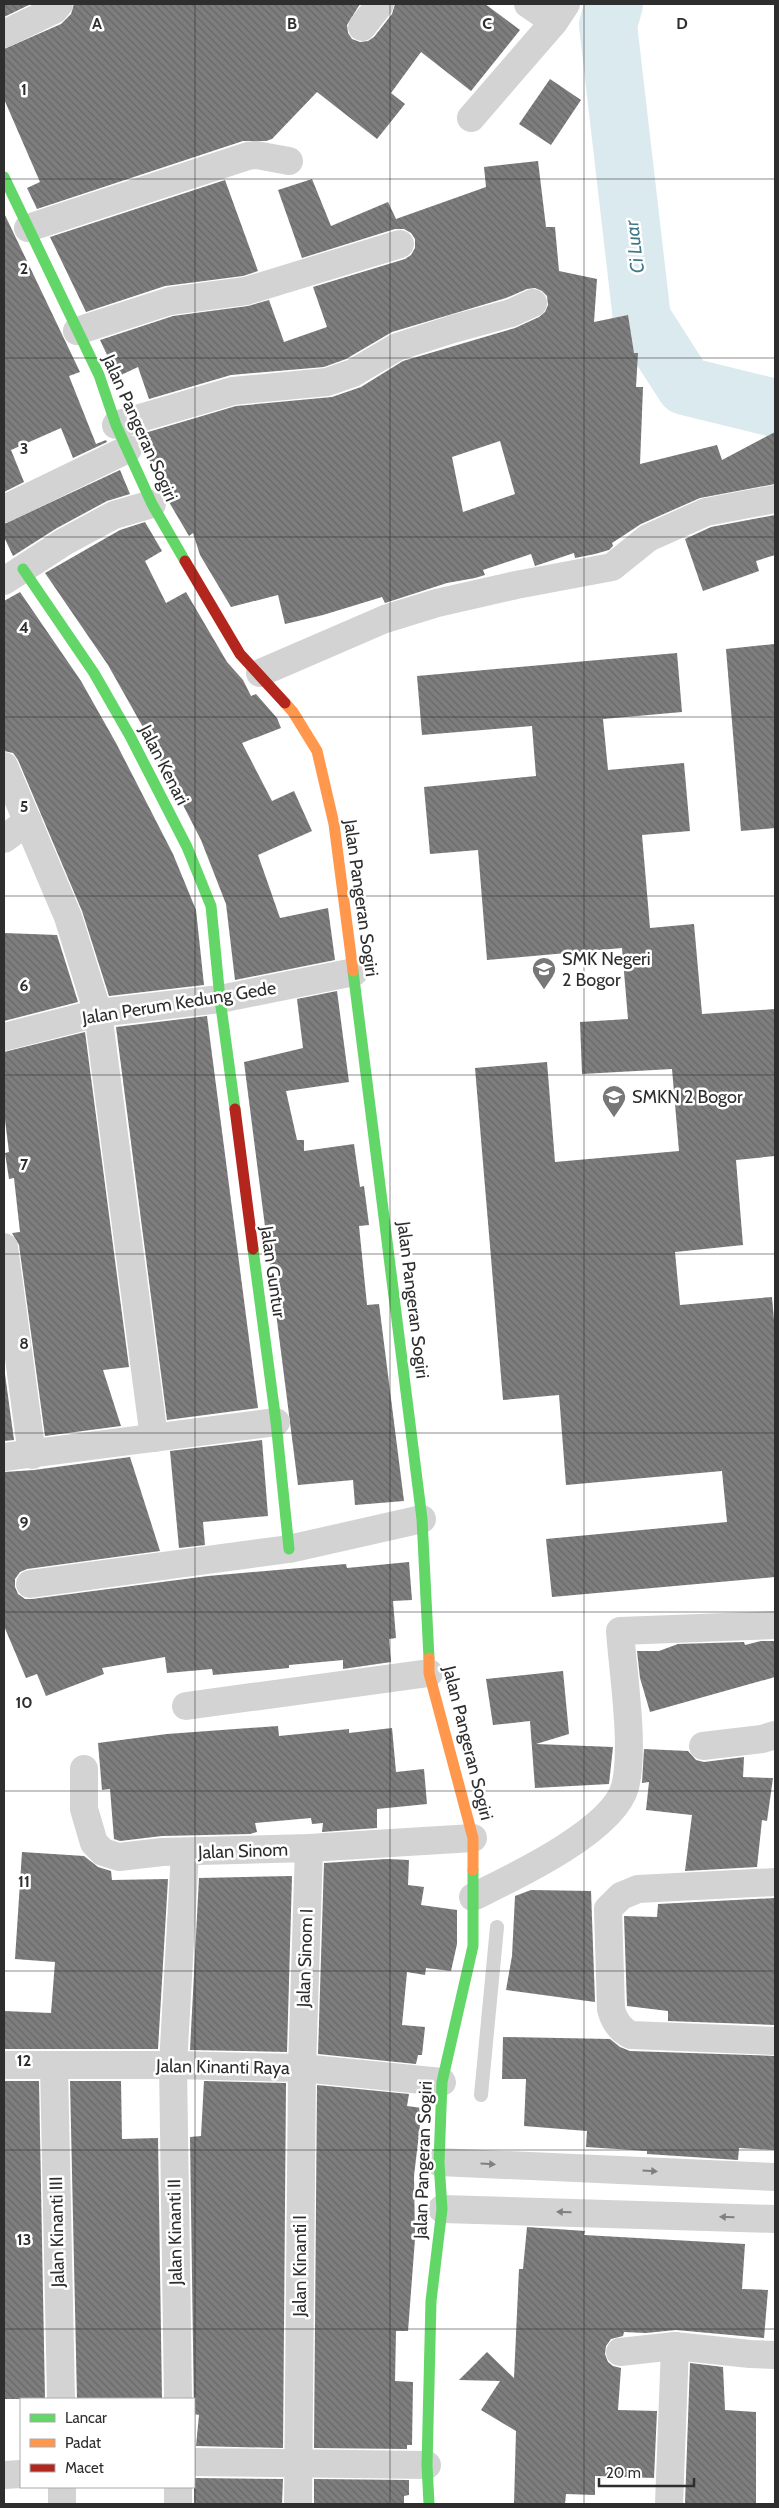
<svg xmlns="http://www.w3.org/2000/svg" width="779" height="2508" font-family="Cabin,sans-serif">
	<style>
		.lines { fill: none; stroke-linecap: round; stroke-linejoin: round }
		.river { stroke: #dbeaee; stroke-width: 58 }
		.building { fill: url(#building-back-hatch); fill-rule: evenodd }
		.lane { stroke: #d3d3d3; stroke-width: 14 }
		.street { stroke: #d3d3d3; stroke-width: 28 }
		.fast { stroke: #63d668; stroke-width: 11 }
		.slow { stroke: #ff974d; stroke-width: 11 }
		.jam { stroke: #b3261e; stroke-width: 11 }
		.oneway { fill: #808080 }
		.grid { fill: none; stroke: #2e2e2e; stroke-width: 1; stroke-opacity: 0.55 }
		.labels { text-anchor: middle; stroke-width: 5; stroke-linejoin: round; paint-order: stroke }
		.street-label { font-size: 18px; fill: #2e2e2e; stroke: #fff }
		.poi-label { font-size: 18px; fill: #2e2e2e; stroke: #fff; text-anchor: start }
		.water-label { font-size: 19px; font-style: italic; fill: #457887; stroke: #fff }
		.grid-label { font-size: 16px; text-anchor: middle; font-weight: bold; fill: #2e2e2e; stroke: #fff; stroke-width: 5; stroke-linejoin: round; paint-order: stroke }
	</style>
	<defs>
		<pattern id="building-back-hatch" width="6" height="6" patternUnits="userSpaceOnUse" patternTransform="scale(1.25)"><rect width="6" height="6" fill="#7e7e7e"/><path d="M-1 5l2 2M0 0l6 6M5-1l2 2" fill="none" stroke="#686868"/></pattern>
	</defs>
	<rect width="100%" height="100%" fill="#fff"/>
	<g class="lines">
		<!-- river -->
		<polyline class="river" points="614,4 608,25 642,319 685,386 775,408"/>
	</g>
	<!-- building -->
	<g class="building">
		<polygon points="4,4 31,4 4,17"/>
		<polygon points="74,4 360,4 347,25 348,33 352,39 360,42 368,41 374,37 392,14 395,4 485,4 520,30 471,91 421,52 391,93 405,104 377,139 317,92 272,139 266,141 243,141 37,209 27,188 40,182 4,99 4,49 61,24 71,14"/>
		<polygon points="550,79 581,100 551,145 519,124"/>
		<path d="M 538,161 L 546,227 L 555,227 L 559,271 L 597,279 L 594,322 L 628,315 L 634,353 L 638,353 L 636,387 L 643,387 L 640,464 L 717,445 L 722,460 L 775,432 L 775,484 L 700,498 L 641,524 L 612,543 L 613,546 L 609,550 L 595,554 L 575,558 L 574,553 L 535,566 L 531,554 L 483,570 L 485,575 L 475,578 L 447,583 L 385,603 L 382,597 L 323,615 L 285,624 L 278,595 L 231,607 L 200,555 L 193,533 L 189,536 L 166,497 L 138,435 L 236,406 L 332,397 L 361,387 L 403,361 L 515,328 L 539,317 L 545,312 L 548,305 L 547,296 L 542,291 L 535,288 L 527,289 L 506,298 L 392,332 L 346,359 L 324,367 L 231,375 L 149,399 L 138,367 L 121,375 L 114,359 L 110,361 L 100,340 L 173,316 L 248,306 L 269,300 L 284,342 L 327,327 L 313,287 L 405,259 L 411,255 L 415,248 L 415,239 L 411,233 L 404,229 L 395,229 L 302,258 L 278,190 L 312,179 L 331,226 L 388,202 L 396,219 L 486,187 L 484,167 ZM 500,441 L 515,494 L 463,512 L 452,457 Z"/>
		<polygon points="225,180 258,271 243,276 165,286 86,312 50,237"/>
		<polygon points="4,213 80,372 69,376 96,444 106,440 107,442 73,458 61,428 11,450 24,482 4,492"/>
		<polygon points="120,470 130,494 107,501 57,528 13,556 4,537 4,524"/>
		<polygon points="775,515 775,555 756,561 759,571 703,591 685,539 711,527"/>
		<polygon points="145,522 162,551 145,561 166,603 186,592 227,662 243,680 251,696 256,694 277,718 281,728 242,743 272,801 294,791 312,831 258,855 280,918 328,908 335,960 235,980 226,904 201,840 144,729 108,665 45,573 120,530"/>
		<polygon points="20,592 81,681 116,743 173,854 196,910 204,985 109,996 82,911 18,760 13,753 4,751 4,601"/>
		<polygon points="775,644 775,828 741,831 726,649"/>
		<polygon points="677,653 682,712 603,719 608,770 684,763 690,831 642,835 650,928 694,924 702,1014 775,1009 775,1156 736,1160 743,1245 675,1252 680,1305 772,1297 775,1331 775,1577 552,1597 546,1539 727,1522 722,1471 566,1485 559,1395 503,1400 475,1068 547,1062 555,1162 679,1151 672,1069 582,1074 580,1022 628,1019 622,948 487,960 478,850 430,854 424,787 536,776 532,726 422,735 417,676"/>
		<polygon points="4,933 57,935 78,1002 4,1021"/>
		<polygon points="337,991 349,1082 286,1091 297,1140 304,1140 304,1151 354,1144 360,1187 364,1186 369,1225 359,1226 367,1305 379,1304 404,1501 355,1505 353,1480 298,1485 244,1062 303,1048 297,999"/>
		<polygon points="207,1016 258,1408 167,1420 116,1027"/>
		<polygon points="85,1032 129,1367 103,1370 121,1426 45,1436 19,1245 12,1233 20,1232 14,1178 9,1179 5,1153 9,1152 4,1112 4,1052"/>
		<polygon points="4,1367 14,1440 4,1441"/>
		<polygon points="262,1440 268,1516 203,1522 205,1545 179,1548 170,1451"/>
		<polygon points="130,1457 160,1551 27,1569 20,1572 15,1579 15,1587 18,1594 25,1599 32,1599 208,1576 346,1564 347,1568 409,1562 412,1600 393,1601 396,1638 389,1639 391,1662 343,1669 343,1660 289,1665 289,1668 213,1675 212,1669 167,1673 165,1657 102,1668 104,1674 46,1696 37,1674 26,1678 4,1626 4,1472 34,1470"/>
		<polygon points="761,1641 775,1641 775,1677 650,1712 640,1678 637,1651 659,1651 678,1644 744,1642 745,1645"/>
		<polygon points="563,1671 569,1734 536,1744 613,1747 609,1784 535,1788 530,1721 493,1725 486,1679"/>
		<polygon points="278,1726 279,1736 349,1729 349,1733 392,1728 396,1772 424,1769 427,1804 377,1809 377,1828 322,1832 323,1823 312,1824 311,1818 255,1823 257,1832 250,1834 162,1836 120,1841 114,1839 110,1789 102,1790 98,1743 167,1734"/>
		<polygon points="644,1749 688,1751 696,1760 704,1762 744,1757 743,1777 773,1778 767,1821 762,1820 757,1867 685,1871 692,1815 646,1810 649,1782 642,1783"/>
		<polygon points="22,1852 84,1856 98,1867 111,1871 112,1880 168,1879 158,2049 4,2049 4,2011 51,2013 55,1962 15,1959"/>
		<polygon points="387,1859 409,1860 408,1885 424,1887 421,1905 457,1910 457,1944 451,1971 426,1968 425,1975 407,1972 402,2025 425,2027 422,2055 418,2055 416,2064 318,2054 324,1863"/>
		<polygon points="292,1876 287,2052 190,2050 199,1878"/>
		<polygon points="531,1890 591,1891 595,2002 506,1990 512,1956 515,1896"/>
		<polygon points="775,1898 775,2025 668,2021 668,2011 627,2006 624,1916 657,1917 658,1904"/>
		<polygon points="503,2037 610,2039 620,2047 630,2051 775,2056 775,2150 739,2148 738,2160 647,2154 647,2151 586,2147 587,2131 524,2126 526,2079 502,2079"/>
		<polygon points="4,2081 39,2081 45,2399 4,2399"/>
		<polygon points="70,2081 121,2081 122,2139 158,2138 162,2399 77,2399"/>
		<polygon points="204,2081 286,2083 283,2448 196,2446 199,2415 194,2414 190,2137 201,2136"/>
		<polygon points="317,2085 409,2094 407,2106 422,2108 414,2176 415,2239 408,2331 396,2331 395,2381 413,2382 412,2445 407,2445 407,2449 314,2448"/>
		<polygon points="527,2227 585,2231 584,2235 745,2244 742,2289 768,2290 764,2338 676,2330 646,2333 624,2332 623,2336 611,2339 606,2346 605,2354 608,2362 613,2366 621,2368 618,2410 657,2411 654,2478 595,2476 595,2495 566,2494 565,2504 514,2504 516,2431 481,2410 500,2381 459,2380 487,2352 514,2378 519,2269 523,2269"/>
		<polygon points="690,2363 723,2367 725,2410 756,2412 756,2504 685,2504"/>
		<polygon points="194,2478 283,2479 282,2504 194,2504"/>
		<polygon points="314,2479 409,2480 409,2495 404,2496 404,2504 314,2504"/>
	</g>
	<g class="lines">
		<!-- lane -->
		<polyline class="lane" points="481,2095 497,1927"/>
		<!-- street -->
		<g class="street">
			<polyline points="528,4 554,22"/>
			<polyline points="362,27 380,4"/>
			<polyline points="4,34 54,10 59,4"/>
			<polyline points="471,118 554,22 566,4"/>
			<polyline points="28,228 248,156 256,155 289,161"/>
			<polyline points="77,331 170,301 246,291 400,244"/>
			<polyline points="116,425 233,391 327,382 353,373 397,347 453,329 511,313 533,303"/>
			<polyline points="4,509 128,449"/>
			<polyline points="4,581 64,542 114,515 152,504"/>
			<polyline points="260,673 385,619 437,603 516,585 612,567 648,538 706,512 775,499"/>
			<polyline points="4,766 68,917 98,1013 154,1438"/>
			<polyline points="4,839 28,821"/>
			<polyline points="4,1037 98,1013 220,999 354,972"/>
			<polyline points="4,1247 32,1455"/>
			<polyline points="4,1457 276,1422"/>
			<polyline points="30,1584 289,1549 422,1519"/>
			<polyline points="186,1706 429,1673"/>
			<polyline points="703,1746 762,1739 775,1735"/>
			<polyline points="84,1769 84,1809 94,1843 103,1852 119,1857 162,1852 309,1848 473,1838"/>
			<path d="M 775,1882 L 638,1889 L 621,1896 L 608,1909 L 611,2009 C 614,2021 620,2030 631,2035 L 775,2041"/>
			<path d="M 473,1897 C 512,1878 613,1831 625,1787 C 635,1747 623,1674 620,1631 L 775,1625"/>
			<polyline points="4,2065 173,2065 302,2068 442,2082"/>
			<polyline points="54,2066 61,2399"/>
			<polyline points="439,2162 775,2177"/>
			<polyline points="442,2209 775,2219"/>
			<polyline points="620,2352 675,2346 750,2354 775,2355"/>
			<polyline points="178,2399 173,2065 185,1853"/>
			<polyline points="194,2462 427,2465"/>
			<polyline points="4,2475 21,2474"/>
			<polyline points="62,2504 62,2487"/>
			<polyline points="178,2504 178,2487"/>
			<polyline points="298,2504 302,2068 309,1848"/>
			<polyline points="669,2504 675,2346"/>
		</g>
		<!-- fast -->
		<g class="fast">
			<polyline points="4,177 99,375 116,425 152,504 185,561"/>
			<polyline points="23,569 94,673 130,736 187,847 211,906 220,999 235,1109"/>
			<polyline points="353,971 422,1519 429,1658"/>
			<polyline points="253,1249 276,1422 289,1549"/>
			<polyline points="429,2504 427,2465 431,2301 442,2209 439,2162 442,2082 473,1946 473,1870"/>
		</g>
		<!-- slow -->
		<g class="slow">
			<polyline points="285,703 293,712 317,751 334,824 353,971"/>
			<polyline points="429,1658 429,1673 473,1838 473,1870"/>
		</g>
		<!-- jam -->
		<g class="jam">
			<polyline points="185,561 240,654 285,703"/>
			<polyline points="235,1109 253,1249"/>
		</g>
	</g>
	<!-- one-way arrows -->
	<defs><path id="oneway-solid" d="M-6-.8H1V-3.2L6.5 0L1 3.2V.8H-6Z" transform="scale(1.25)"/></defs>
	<g class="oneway">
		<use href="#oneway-solid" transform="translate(488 2164) rotate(3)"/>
		<use href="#oneway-solid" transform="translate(650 2171) rotate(3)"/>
		<use href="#oneway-solid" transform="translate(564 2212) rotate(-178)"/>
		<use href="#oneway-solid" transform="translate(727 2217) rotate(-178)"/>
	</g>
	<!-- grid -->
	<path class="grid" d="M 195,4 L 195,2504M 390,4 L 390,2504M 584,4 L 584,2504M 4,179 L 775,179M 4,358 L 775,358M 4,537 L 775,537M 4,717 L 775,717M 4,896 L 775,896M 4,1075 L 775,1075M 4,1254 L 775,1254M 4,1433 L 775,1433M 4,1612 L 775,1612M 4,1791 L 775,1791M 4,1971 L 775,1971M 4,2150 L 775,2150M 4,2329 L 775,2329"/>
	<!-- icons -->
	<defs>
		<g id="school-pin" transform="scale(1.25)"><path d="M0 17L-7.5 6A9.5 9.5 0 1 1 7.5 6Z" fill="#777" stroke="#fff"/><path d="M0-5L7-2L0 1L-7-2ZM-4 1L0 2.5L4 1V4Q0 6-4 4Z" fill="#fff"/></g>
	</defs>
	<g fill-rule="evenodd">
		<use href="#school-pin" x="544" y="969"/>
		<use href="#school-pin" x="614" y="1097"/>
	</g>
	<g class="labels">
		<!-- street labels -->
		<g class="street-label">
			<text transform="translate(140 428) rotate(66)" y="6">Jalan Pangeran Sogiri</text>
			<text transform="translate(164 765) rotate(63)" y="6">Jalan Kenari</text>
			<text transform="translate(361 898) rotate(82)" y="6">Jalan Pangeran Sogiri</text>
			<text transform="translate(179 1003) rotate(-9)" y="6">Jalan Perum Kedung Gede</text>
			<text transform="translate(273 1272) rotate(82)" y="6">Jalan Guntur</text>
			<text transform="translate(413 1300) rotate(83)" y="6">Jalan Pangeran Sogiri</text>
			<text transform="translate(468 1743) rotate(76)" y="6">Jalan Pangeran Sogiri</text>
			<text transform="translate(243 1851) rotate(-2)" y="6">Jalan Sinom</text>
			<text transform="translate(305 1958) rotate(-88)" y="6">Jalan Sinom I</text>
			<text transform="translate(223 2067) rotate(1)" y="6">Jalan Kinanti Raya</text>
			<text transform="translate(423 2160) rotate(-88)" y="6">Jalan Pangeran Sogiri</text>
			<text transform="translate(57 2232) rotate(-91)" y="6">Jalan Kinanti III</text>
			<text transform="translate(175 2232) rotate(-91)" y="6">Jalan Kinanti II</text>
			<text transform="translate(300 2266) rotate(-90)" y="6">Jalan Kinanti I</text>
		</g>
		<!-- poi labels -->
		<g class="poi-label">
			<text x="562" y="965">SMK Negeri<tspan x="562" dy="21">2 Bogor</tspan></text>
			<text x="632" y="1103">SMKN 2 Bogor</text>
		</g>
		<!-- water labels -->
		<g class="water-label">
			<text transform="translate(634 247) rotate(-97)" y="7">Ci Luar</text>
		</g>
	</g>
	<g class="grid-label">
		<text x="97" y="29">A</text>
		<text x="292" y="29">B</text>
		<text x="487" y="29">C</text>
		<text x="682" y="29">D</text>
		<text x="24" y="95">1</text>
		<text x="24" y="274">2</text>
		<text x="24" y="454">3</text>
		<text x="24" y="633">4</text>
		<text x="24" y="812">5</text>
		<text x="24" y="991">6</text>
		<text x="24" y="1170">7</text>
		<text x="24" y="1349">8</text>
		<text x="24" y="1528">9</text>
		<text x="24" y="1708">10</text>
		<text x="24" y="1887">11</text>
		<text x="24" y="2066">12</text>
		<text x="24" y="2245">13</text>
	</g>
	<!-- border -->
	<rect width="779" height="2508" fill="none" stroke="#2e2e2e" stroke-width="10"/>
	<!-- legend -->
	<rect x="20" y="2398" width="175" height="90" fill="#ffffff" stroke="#ababab"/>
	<rect x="30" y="2414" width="25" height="8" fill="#63d668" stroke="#ababab"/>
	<text x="65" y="2423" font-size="15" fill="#2e2e2e">Lancar</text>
	<rect x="30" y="2439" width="25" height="8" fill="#ff974d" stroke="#ababab"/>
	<text x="65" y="2448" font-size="15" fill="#2e2e2e">Padat</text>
	<rect x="30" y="2464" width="25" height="8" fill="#b3261e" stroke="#ababab"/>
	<text x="65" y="2473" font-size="15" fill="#2e2e2e">Macet</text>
	<!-- scale -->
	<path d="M599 2478v8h95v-8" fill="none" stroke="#2e2e2e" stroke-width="2.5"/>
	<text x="606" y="2478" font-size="15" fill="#2e2e2e" stroke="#ffffff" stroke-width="4" paint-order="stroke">20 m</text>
</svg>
